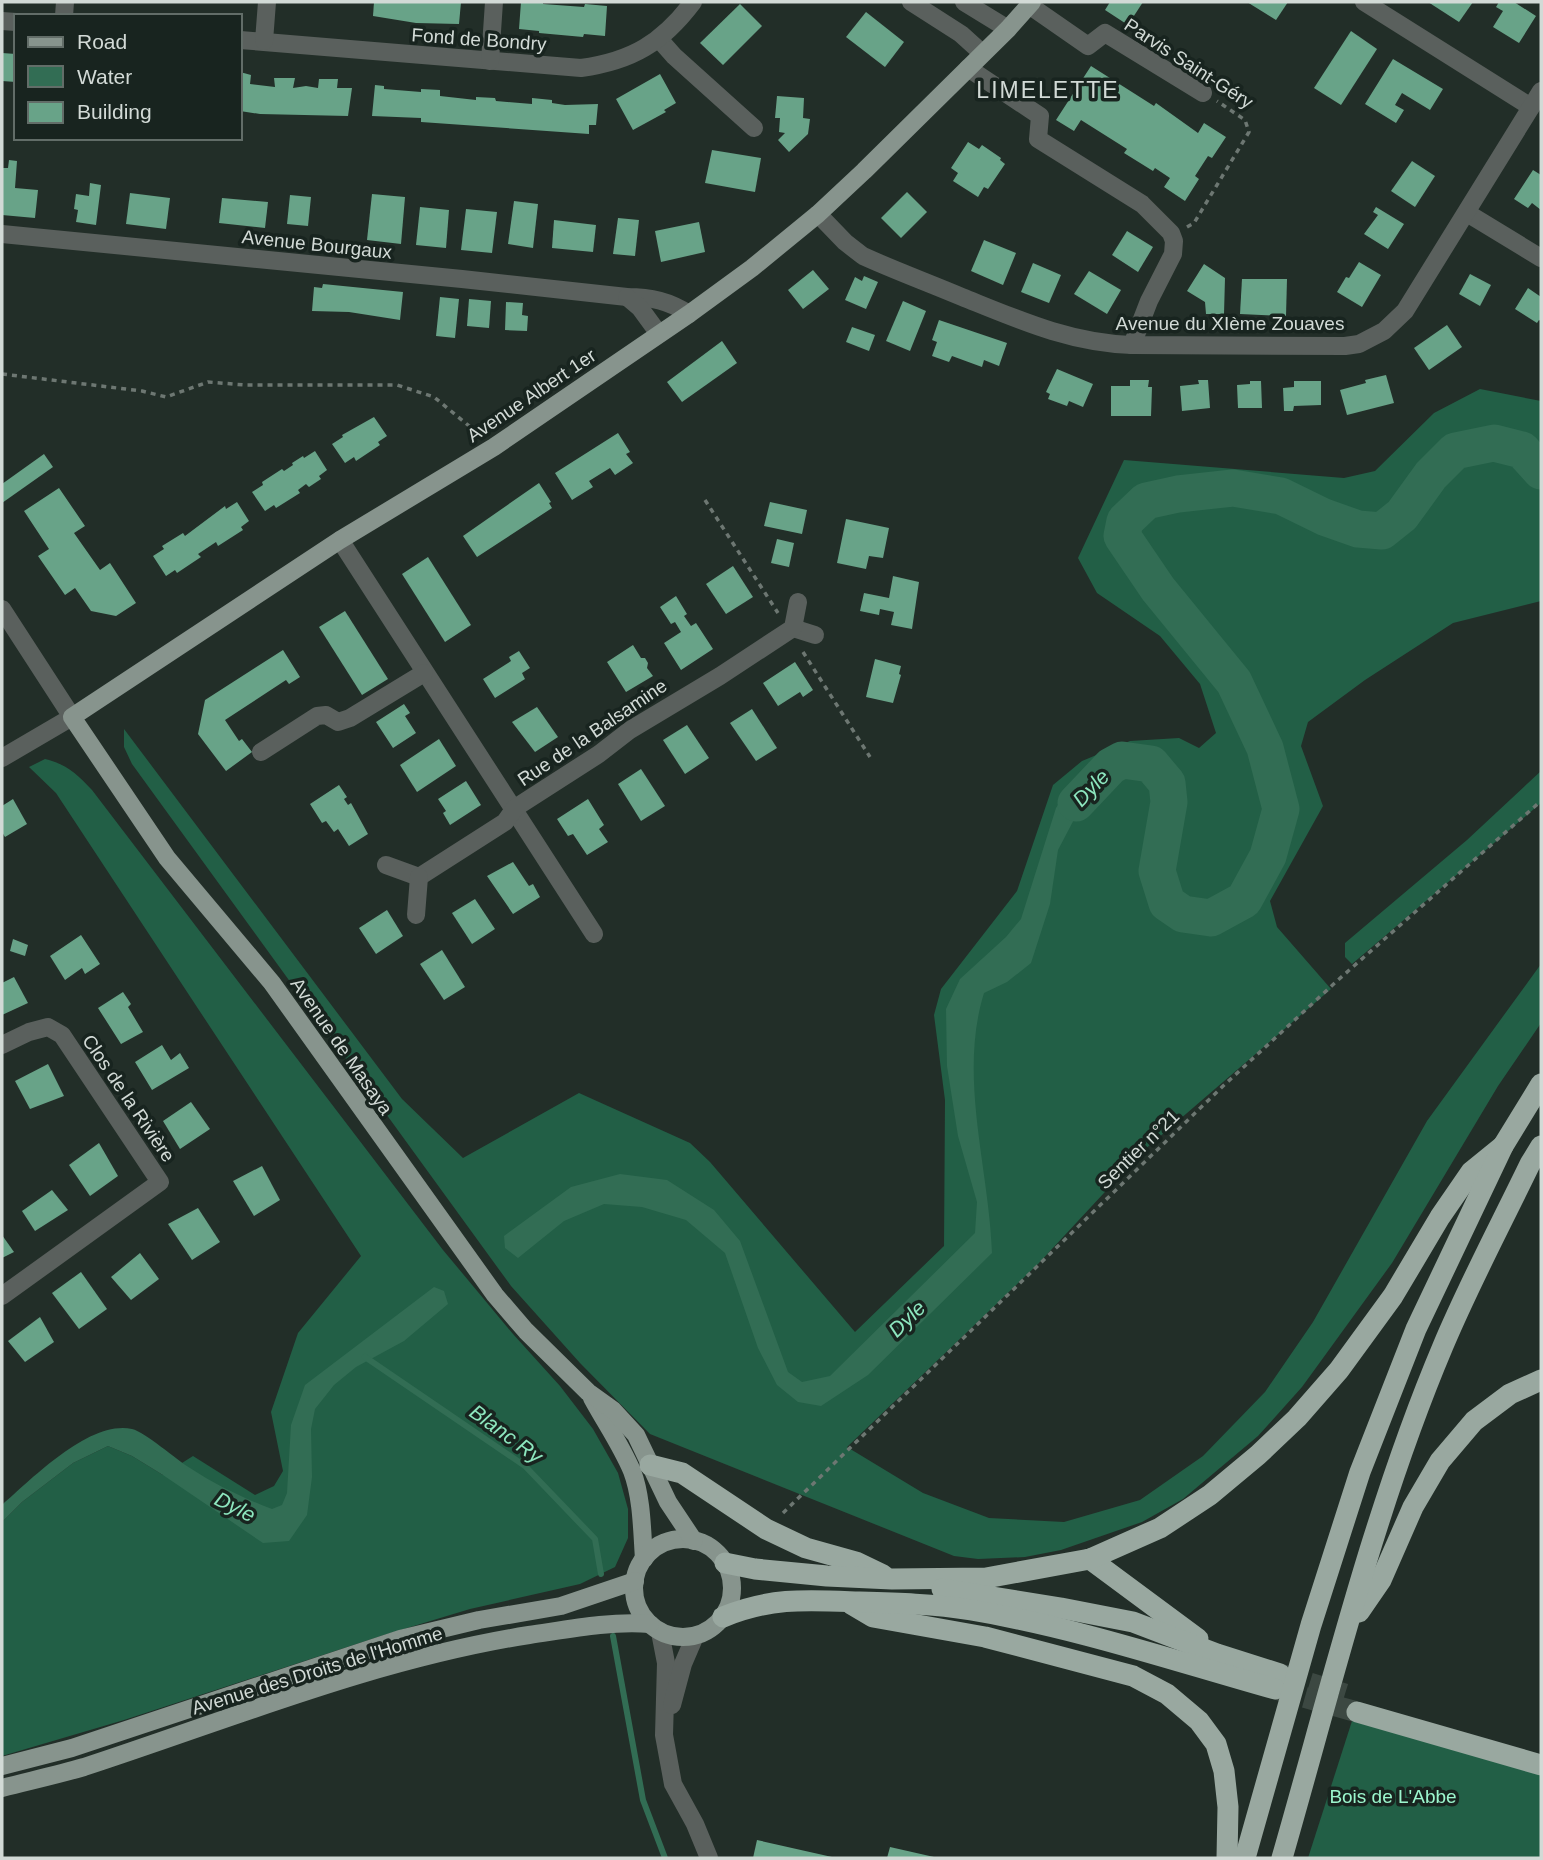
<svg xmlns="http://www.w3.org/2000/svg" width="1543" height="1860" font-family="Helvetica,sans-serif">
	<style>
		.forest { fill: #225f46 }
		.water { fill: #326d54 }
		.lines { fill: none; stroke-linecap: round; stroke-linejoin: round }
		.stream { stroke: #326d54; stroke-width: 6 }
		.river { stroke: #326d54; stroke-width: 37 }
		.building { fill: #68a388 }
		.highway-tunnel { stroke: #3c4842; stroke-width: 21; stroke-dasharray: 21 10; stroke-linecap: butt }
		.path { stroke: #6d7772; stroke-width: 3.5; stroke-dasharray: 5 5; stroke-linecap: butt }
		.minor { stroke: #5a605d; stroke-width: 18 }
		.major { stroke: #87948d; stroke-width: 18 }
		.highway { stroke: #99a8a0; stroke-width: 21 }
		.labels { text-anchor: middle; stroke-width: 7; stroke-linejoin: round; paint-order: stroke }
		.street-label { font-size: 19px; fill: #d2dad6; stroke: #18241f }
		.park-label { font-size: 19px; fill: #9cf6cd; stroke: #18241f }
		.water-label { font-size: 21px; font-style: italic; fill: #8de7bf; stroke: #18241f }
		.quarter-label { font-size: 23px; letter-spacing: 2px; fill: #d2dad6; stroke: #18241f }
	</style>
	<rect width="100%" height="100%" fill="#222e28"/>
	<!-- forest -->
	<g class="forest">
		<polygon points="1480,389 1541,401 1541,601 1453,623 1365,680 1308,722 1301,746 1323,806 1270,901 1277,927 1331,989 1143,1151 1038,1264 847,1447 923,1493 989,1518 1064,1522 1140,1500 1203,1456 1265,1392 1313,1322 1427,1121 1541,964 1541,1023 1498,1086 1392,1263 1302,1387 1258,1436 1183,1499 1142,1522 1061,1550 1025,1557 978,1559 954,1556 650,1434 580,1363 511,1286 132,764 124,747 124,729 402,1099 463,1158 579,1093 690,1143 710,1162 855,1332 944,1246 945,1100 934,1015 941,989 1017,891 1053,785 1082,761 1130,741 1179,738 1199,748 1216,733 1200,684 1160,636 1097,593 1078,558 1124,460 1344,478 1375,471 1434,413"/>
		<path d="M 45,759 C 66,764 77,774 92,790 L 443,1250 L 513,1334 L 560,1386 L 593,1429 L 618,1473 L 628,1509 L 628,1538 L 615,1567 L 580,1584 L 470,1609 L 384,1635 L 124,1720 L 2,1756 L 2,1522 L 22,1502 L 73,1463 L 108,1446 L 132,1456 L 163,1475 L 193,1456 L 255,1495 L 274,1486 L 283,1471 L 271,1412 L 298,1333 L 361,1256 L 56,793 L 29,767 Z"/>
		<polygon points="1541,771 1541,803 1352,964 1345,957 1345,943 1467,840"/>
		<polygon points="1352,1721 1541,1773 1541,1858 1308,1858"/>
	</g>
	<!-- water -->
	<g class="water">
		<path d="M 1102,761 L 1111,766 L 1113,776 L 1079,810 L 1058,850 L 1050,904 L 1031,963 L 1007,982 L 984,993 C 958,1077 989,1167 992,1253 L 868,1375 L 821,1406 L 798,1402 L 777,1385 L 758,1348 L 725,1253 L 686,1220 L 642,1207 L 604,1204 L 564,1221 L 518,1258 L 505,1248 L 504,1236 L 571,1187 L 620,1174 L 667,1180 L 714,1210 L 740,1241 L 788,1372 L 802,1382 L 830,1376 L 975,1233 L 977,1202 L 958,1136 L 947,1066 L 946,1009 L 960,979 L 1006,937 L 1021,919 L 1056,808 L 1075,778 Z"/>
		<path d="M 434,1287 L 444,1291 L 448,1304 L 404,1341 L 356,1367 L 334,1385 L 315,1409 L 311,1429 L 312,1477 L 307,1515 L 289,1541 L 263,1543 L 163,1475 L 132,1456 L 108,1446 L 73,1463 L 22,1502 L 2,1522 L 2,1505 C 32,1479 89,1420 132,1429 C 145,1432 177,1460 190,1468 C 216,1485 243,1498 272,1509 L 282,1505 L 287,1493 L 291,1425 L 305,1385 Z"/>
	</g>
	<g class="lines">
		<!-- stream -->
		<g class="stream">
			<polyline points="365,1357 525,1466 595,1539 601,1574"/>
			<polyline points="613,1636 643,1800 665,1858"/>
		</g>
		<!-- river -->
		<polyline class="river" points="1076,803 1111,766 1122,760 1151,764 1167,783 1169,802 1157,871 1167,903 1183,914 1211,918 1244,900 1268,856 1281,809 1265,748 1234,682 1158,589 1122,536 1125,521 1146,501 1178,494 1233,488 1281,496 1324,517 1358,529 1382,531 1402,515 1431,475 1455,451 1494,443 1522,450 1541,471"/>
	</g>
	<!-- building -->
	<g class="building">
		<polygon points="374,2 461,2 459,24 416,23 373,16"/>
		<polygon points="521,2 543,2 543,4 584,7 585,4 607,6 605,36 584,34 583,37 539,33 539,31 519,29"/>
		<polygon points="1110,2 1143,2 1128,25 1105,10"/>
		<polygon points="1247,2 1288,2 1276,20"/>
		<polygon points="1428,2 1473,2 1459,22"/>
		<polygon points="1499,2 1514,2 1536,16 1519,43 1493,27 1503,11 1496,7"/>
		<polygon points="740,4 762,26 723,65 700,43"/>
		<polygon points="866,12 904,42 885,67 846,37"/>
		<polygon points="1351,31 1377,49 1341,105 1314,88"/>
		<polygon points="2,53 16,54 16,82 2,81"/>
		<polygon points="1393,59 1443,89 1430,110 1402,93 1395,105 1404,110 1396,123 1365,104"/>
		<polygon points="1091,66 1154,106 1156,103 1198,133 1204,123 1226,137 1212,158 1208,156 1195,176 1199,179 1185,201 1164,187 1170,178 1155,168 1153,171 1124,153 1127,149 1081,120 1074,131 1056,120"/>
		<polygon points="240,72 251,75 250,84 275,87 274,78 295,78 293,88 306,86 318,88 319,79 338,79 337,88 352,88 348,116 260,114 240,111"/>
		<polygon points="660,74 676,103 664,110 666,112 633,130 616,99"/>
		<polygon points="375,85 384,86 384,89 421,92 421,89 440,90 440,96 476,100 476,97 495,98 496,101 532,104 532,98 552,100 552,103 565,105 598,104 596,125 589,125 589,134 421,122 421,118 372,116"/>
		<polygon points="777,96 804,98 803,118 810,119 808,134 789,152 778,140 785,133 779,132 780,118 775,118"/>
		<polygon points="968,142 979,149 982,145 1001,158 1000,160 1005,164 988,189 984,187 978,197 953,181 958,173 951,168"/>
		<polygon points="712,150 761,158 755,192 705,183"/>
		<polygon points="9,160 17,161 15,188 38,190 35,218 2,215 2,168 8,168"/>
		<polygon points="1412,161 1435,176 1415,207 1391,191"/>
		<polygon points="1533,170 1541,175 1541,210 1532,203 1528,208 1514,199"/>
		<polygon points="90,183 101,185 96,225 76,222 78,210 74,209 76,194 89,196"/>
		<polygon points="907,192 927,212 901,238 881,218"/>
		<polygon points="130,193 170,198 166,229 126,224"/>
		<polygon points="372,194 405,197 401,244 367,240"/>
		<polygon points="290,195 311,197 308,226 287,224"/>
		<polygon points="222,198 268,202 265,228 219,223"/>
		<polygon points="514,201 538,204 533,248 508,244"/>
		<polygon points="420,207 449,210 446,248 416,245"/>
		<polygon points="1376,207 1404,224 1388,249 1364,234 1378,215 1373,212"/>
		<polygon points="466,209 497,212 492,253 461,250"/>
		<polygon points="618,218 639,220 635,256 613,254"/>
		<polygon points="554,220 596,225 593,252 552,248"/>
		<polygon points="699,222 705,252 661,262 655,231"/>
		<polygon points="1127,231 1153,247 1138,272 1112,255"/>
		<polygon points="984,240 1016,253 1003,285 971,271"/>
		<polygon points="1359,262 1381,275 1362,307 1337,292 1346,277 1349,278"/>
		<polygon points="1033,263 1061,275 1049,303 1021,292"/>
		<polygon points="1204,264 1225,278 1224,314 1206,314 1205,302 1187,291"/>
		<polygon points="813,270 829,289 803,309 788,290"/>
		<polygon points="1089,271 1121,290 1107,314 1074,294"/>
		<polygon points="1470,274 1491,285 1480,306 1459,294"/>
		<polygon points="864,276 878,282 866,309 845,300 855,277 862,281"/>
		<polygon points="1242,279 1287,279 1286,316 1240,314"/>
		<polygon points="323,284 403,292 400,320 349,312 312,311 314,287 322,288"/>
		<polygon points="1528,288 1541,297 1541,321 1539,320 1537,323 1515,309"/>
		<polygon points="440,297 459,299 455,338 436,336"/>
		<polygon points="469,299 491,301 489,328 467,326"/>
		<polygon points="903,301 926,311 910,351 886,341"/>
		<polygon points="506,302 523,303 522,315 528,316 527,331 505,330"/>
		<polygon points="939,320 1007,343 999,366 984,360 982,367 952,356 949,362 932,356 937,342 932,340"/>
		<polygon points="1447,325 1462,347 1429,370 1414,348"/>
		<polygon points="852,327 875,335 869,351 846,342"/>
		<polygon points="722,341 737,363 682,402 667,382"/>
		<polygon points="1057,369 1093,384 1083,407 1069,401 1067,406 1048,399 1050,394 1046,392"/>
		<polygon points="1386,375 1394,403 1347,415 1340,390 1366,383 1365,380"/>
		<polygon points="1130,380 1149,380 1148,387 1152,387 1151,416 1111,416 1111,386 1130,386"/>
		<polygon points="1198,380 1208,380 1210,408 1182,411 1180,386 1199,384"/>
		<polygon points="1250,381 1261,381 1262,408 1238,408 1237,385 1250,384"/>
		<polygon points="1294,381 1321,381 1321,405 1294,406 1293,411 1284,411 1283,388 1294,387"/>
		<polygon points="374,417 387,436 378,442 380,445 356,461 354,457 345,463 332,444 343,437 342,435"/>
		<polygon points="618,433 630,452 626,454 633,463 615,475 610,468 589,481 593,487 572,500 555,473"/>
		<polygon points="315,451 327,470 319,476 321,479 309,487 306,484 298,490 300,493 276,508 274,505 265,511 252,492 263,485 262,482 282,469 284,471 293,465 292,463 303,456 304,458"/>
		<polygon points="44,454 53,467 2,503 2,484"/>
		<polygon points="539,483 551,502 549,503 552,508 477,557 463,536"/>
		<polygon points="59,488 85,526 74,533 100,570 110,563 136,603 116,616 91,611 75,588 65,595 38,556 49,549 24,511"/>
		<polygon points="237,502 249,521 241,527 243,530 218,546 216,542 198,554 201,557 177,573 175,570 166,576 153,556 164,549 162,546 183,533 185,536 225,506 226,509"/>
		<polygon points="770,502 807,510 802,534 764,526"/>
		<polygon points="846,519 889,528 883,558 869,556 866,569 837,563"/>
		<polygon points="777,539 794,543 789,567 771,563"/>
		<polygon points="428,557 471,625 445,642 402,574"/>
		<polygon points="733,566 753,597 726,614 706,584"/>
		<polygon points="893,576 919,582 912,629 891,625 894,612 880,609 879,615 860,611 864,593 889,598"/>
		<polygon points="676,596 687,614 684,616 691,626 696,623 713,649 681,670 664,643 681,632 675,622 671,624 660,607"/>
		<polygon points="345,611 388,679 362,695 319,627"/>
		<polygon points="633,645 641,658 645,658 648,663 647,668 653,676 626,692 607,662"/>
		<polygon points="283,650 300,677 289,684 286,680 225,720 239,741 242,739 252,752 226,771 198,734 205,700"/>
		<polygon points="519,651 530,668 522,673 525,679 495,698 483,679 511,661 509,657"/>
		<polygon points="875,659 901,666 899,674 901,675 893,703 866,697"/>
		<polygon points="795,662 813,690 803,697 800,692 778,706 763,683"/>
		<polygon points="404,704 410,713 405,716 416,733 393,748 376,722"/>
		<polygon points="537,707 558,737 535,752 512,722"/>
		<polygon points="752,709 777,748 756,761 730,723"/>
		<polygon points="687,725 709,758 685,774 663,740"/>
		<polygon points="439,739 456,766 417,792 400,765"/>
		<polygon points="641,769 665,806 641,821 618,784"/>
		<polygon points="466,781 481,805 450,825 443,813 446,811 438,799"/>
		<polygon points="339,785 347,797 344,799 348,805 351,803 368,834 349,846 338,829 334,832 326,821 322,823 310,804"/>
		<polygon points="13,799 27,824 5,837 2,832 2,806"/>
		<polygon points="588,799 604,825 599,829 608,842 587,855 573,834 568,836 557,819"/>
		<polygon points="513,862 529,886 533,884 540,897 513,914 487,876"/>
		<polygon points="475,899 495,929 472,944 452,913"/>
		<polygon points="387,910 403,936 376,954 359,928"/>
		<polygon points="81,935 100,964 85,974 82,968 65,980 50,956"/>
		<polygon points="13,939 28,945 25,956 10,951"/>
		<polygon points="442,950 465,987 444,1000 420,964"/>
		<polygon points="14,977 28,1003 2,1015 2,983"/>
		<polygon points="123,992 131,1004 128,1007 143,1032 121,1044 98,1008"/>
		<polygon points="162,1045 171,1060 180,1053 189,1068 152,1090 135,1062"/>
		<polygon points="48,1064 64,1096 30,1109 15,1081"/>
		<polygon points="191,1102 210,1129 180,1149 163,1121"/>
		<polygon points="99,1143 118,1176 90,1196 69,1165"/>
		<polygon points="262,1166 280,1200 254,1216 233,1181"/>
		<polygon points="52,1190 68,1210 35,1231 22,1211"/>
		<polygon points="198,1208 220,1242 192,1260 168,1224"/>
		<polygon points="2,1235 14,1252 2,1258"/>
		<polygon points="140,1253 159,1279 131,1300 111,1277"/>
		<polygon points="81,1272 107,1309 79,1329 52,1293"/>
		<polygon points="40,1317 54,1342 25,1362 8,1341"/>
		<polygon points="757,1840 832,1857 832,1858 753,1858"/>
		<polygon points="890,1847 934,1857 934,1858 887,1858"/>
	</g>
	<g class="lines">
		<!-- highway-tunnel -->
		<g class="highway-tunnel">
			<polyline points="1280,1674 1345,1694"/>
			<polyline points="1275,1689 1357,1712"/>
		</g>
		<!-- path -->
		<g class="path">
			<polyline points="1187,227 1194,223 1249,132 1245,120 1217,101"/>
			<polyline points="2,374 142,391 166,397 208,382 245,385 397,385 434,397 480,435"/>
			<polyline points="705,500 778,613"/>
			<polyline points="803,652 870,757"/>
			<polyline points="783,1513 1222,1087 1338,980 1541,801"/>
		</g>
		<!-- minor -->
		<g class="minor">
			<polyline points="911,2 961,34 982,53"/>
			<polyline points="964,2 1008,29"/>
			<polyline points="1364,2 1531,107"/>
			<polyline points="1029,5 1088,46 1105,33 1203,93"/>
			<polyline points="64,16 65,2"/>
			<polyline points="2,21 16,22"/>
			<polyline points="659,39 674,56 754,128"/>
			<path d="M 240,40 L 581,68 C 632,61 662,43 693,2"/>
			<polyline points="264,41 267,2"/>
			<polyline points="490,61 494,2"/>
			<polyline points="968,68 1040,116 1038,139 1142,204 1171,233 1174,241 1173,254 1149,301 1132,345"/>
			<polyline points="1467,213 1541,258"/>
			<path d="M 818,214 L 845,242 L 863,256 C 896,271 929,283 962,297 C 1019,320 1070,343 1132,345 L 1345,346 L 1359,344 L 1384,331 L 1405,311 L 1541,91"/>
			<path d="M 2,234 L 462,279 L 627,297 C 651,297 669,301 689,314"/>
			<polyline points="627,297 640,308 659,334"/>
			<polyline points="340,540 594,934"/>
			<polyline points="2,609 72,717 2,758"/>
			<polyline points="793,628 815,635"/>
			<polyline points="261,752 317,716 326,715 338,722 350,718 424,673"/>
			<polyline points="386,865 419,877 505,822 515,808 599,754 630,730 720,676 793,628 798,602"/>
			<polyline points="416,915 419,877"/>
			<polyline points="2,1045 29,1032 48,1027 62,1035 160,1182 2,1296"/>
			<polyline points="660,1632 666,1663 664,1735 673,1784 695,1824 709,1858"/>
			<polyline points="672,1705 683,1664 695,1636"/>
		</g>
		<!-- major -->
		<g class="major">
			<path d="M 592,1398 C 605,1422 621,1445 632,1471 C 642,1497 642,1531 644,1559"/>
			<circle cx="683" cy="1588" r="49"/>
			<polyline points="694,1541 668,1502 636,1435 613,1410 588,1392 526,1331 495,1295 272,983 167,858 72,717 340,540 494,447 689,314 752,268 818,214 864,171 1008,29 1032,2"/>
			<polyline points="2,1766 72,1748 400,1639 479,1620 561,1606 635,1581"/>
			<path d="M 2,1788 C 29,1781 57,1775 84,1767 C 231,1719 376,1659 529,1635 C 570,1629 609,1621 650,1624"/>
		</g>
		<!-- highway -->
		<g class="highway">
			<polyline points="650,1465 682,1473 766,1529 806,1548 856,1562 883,1575"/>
			<polyline points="1090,1559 1198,1639"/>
			<polyline points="725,1563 755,1569 827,1576 892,1579 986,1578 1090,1559 1160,1528 1210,1495 1258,1455 1297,1418 1339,1370 1393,1296 1440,1217 1471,1172 1503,1146"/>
			<polyline points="942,1589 1061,1608 1133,1622 1217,1654 1280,1674"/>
			<polyline points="851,1604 873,1617 985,1637 1133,1676 1167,1694 1199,1721 1216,1744 1224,1771 1228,1807 1227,1858"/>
			<polyline points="1359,1612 1381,1580 1413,1507 1440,1461 1474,1421 1510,1394 1541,1380"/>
			<path d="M 723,1617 C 771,1597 808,1600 859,1602 C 896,1603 934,1604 971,1610 C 1074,1627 1175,1661 1275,1689"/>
			<polyline points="1357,1712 1541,1765"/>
			<polyline points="1245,1858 1311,1625 1360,1472 1416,1329 1503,1146 1541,1084"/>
			<path d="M 1282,1858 C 1331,1688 1374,1509 1443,1346 C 1469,1284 1501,1224 1530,1164 L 1541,1146"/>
		</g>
	</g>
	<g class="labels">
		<!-- street labels -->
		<g class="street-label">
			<text transform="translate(479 39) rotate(4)" y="7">Fond de Bondry</text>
			<text transform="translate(1189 63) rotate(33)" y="7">Parvis Saint-Géry</text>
			<text transform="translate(317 244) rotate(6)" y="7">Avenue Bourgaux</text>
			<text x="1230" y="330">Avenue du XIème Zouaves</text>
			<text transform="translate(531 395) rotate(-34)" y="7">Avenue Albert 1er</text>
			<text transform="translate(592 732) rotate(-34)" y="7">Rue de la Balsamine</text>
			<text transform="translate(342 1046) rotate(55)" y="7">Avenue de Masaya</text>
			<text transform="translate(129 1098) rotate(56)" y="7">Clos de la Rivière</text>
			<text transform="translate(1138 1149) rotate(-44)" y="7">Sentier n°21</text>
			<text transform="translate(317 1670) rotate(-17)" y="7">Avenue des Droits de l'Homme</text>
		</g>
		<!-- park labels -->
		<g class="park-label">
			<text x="1393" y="1803">Bois de L'Abbe</text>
		</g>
		<!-- water labels -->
		<g class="water-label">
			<text transform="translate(1091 788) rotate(-46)" y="7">Dyle</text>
			<text transform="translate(907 1319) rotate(-44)" y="7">Dyle</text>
			<text transform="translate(506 1434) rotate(36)" y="7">Blanc Ry</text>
			<text transform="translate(235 1507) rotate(27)" y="7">Dyle</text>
		</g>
		<!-- quarter labels -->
		<g class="quarter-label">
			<text x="1048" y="98">LIMELETTE</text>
		</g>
	</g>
	<!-- border -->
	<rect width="1543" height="1860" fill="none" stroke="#d2dad6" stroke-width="7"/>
	<!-- legend -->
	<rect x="14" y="14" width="228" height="126" fill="#18241f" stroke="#626d68" stroke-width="2"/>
	<rect x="28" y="37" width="35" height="10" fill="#87948d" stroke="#626d68" stroke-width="2"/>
	<text x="77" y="49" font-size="21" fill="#d2dad6">Road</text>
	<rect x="28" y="66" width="35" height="21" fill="#326d54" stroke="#626d68" stroke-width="2"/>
	<text x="77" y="84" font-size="21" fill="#d2dad6">Water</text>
	<rect x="28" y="102" width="35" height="21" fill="#68a388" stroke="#626d68" stroke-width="2"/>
	<text x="77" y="119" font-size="21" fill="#d2dad6">Building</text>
</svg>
